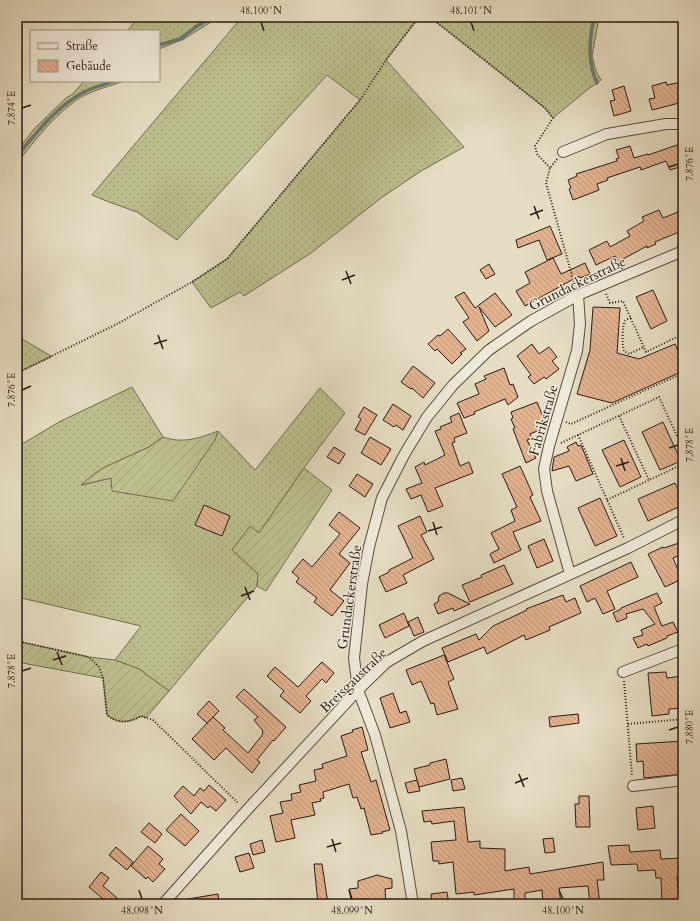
<svg xmlns="http://www.w3.org/2000/svg" width="700" height="921" font-family="Cardo,serif">
	<style>
		.grass { fill: url(#grass-dots); stroke: #736c50 }
		.garden { fill: url(#garden-furrows); stroke: #736c50 }
		.lines { fill: none; stroke-linecap: round; stroke-linejoin: round }
		.stream { stroke: #6a7b75; stroke-width: 3.5 }
		.building { fill: url(#building-back-hatch); stroke: #291a13 }
		.minor-casing { stroke: #584b3f; stroke-width: 12 }
		.path { stroke: #291a13; stroke-width: 2; stroke-dasharray: 1 2; stroke-linecap: butt }
		.minor { stroke: #efe9d8; stroke-width: 10 }
		.ticks { fill: none; stroke: #291a13; stroke-width: 1.5 }
		.labels { text-anchor: middle; stroke-width: 3; stroke-linejoin: round; paint-order: stroke }
		.street-label { font-size: 14px; fill: #291a13; stroke: #efe9d8 }
		.neatline { fill: none; stroke: #291a13; stroke-width: 1.5 }
		.ticks-label { font-size: 10px; text-anchor: middle; fill: #291a13 }
	</style>
	<defs>
		<pattern id="grass-dots" width="8" height="8" patternUnits="userSpaceOnUse"><rect width="8" height="8" fill="#bdbf8e"/><path d="M2 2h.1M6 6h.1" fill="none" stroke="#a2a47a" stroke-width="1.8" stroke-linecap="round"/></pattern>
		<pattern id="garden-furrows" width="10" height="10" patternUnits="userSpaceOnUse"><rect width="10" height="10" fill="#bdbf8e"/><path d="M-1 1l2-2M0 10L10 0M9 11l2-2" fill="none" stroke="#a2a47a"/></pattern>
		<pattern id="building-back-hatch" width="6" height="6" patternUnits="userSpaceOnUse"><rect width="6" height="6" fill="#e3b390"/><path d="M-1 5l2 2M0 0l6 6M5-1l2 2" fill="none" stroke="#c3997b"/></pattern>
	</defs>
	<rect width="100%" height="100%" fill="#e6ddc3"/>
	<filter id="stains"><feTurbulence type="fractalNoise" baseFrequency=".005" numOctaves="4"/><feColorMatrix values="0 0 0 0 .2 0 0 0 0 .09 0 0 0 0 .02 0 0 0 .5 -.17"/></filter>
	<radialGradient id="worn" r=".72"><stop offset=".6" stop-color="#630" stop-opacity="0"/><stop offset="1" stop-color="#630" stop-opacity=".3"/></radialGradient>
	<!-- grass -->
	<g class="grass">
		<polygon points="139,17 223,17 214,20 184,39 159,49 159,31 127,31"/>
		<polygon points="242,17 419,17 386,60 464,147 421,171 381,198 311,253 244,296 240,292 211,308 192,282 227,259 360,100 327,75 177,240 137,212 109,202 92,195"/>
		<polygon points="430,17 599,17 592,56 596,71 601,80 587,90 553,118 545,108"/>
		<polygon points="681,17 683,17 683,65 678,64"/>
		<path d="M 84,81 L 124,81 C 110,86 94,90 81,97 C 55,114 36,139 17,163 L 17,151 L 34,129 L 66,98 L 73,94 Z"/>
		<polygon points="17,336 51,356 51,357 17,373"/>
		<polygon points="132,387 163,437 149,447 105,467 94,474 82,485 111,478 215,440 218,431 255,470 320,388 345,413 304,468 259,533 232,549 258,574 257,586 169,691 139,669 115,660 141,626 17,597 17,447 59,422"/>
	</g>
	<!-- garden -->
	<g class="garden">
		<path d="M 218,431 L 215,440 L 173,501 L 112,491 L 111,478 L 81,485 L 94,474 L 105,467 L 149,447 L 163,437 C 183,444 200,438 218,431 Z"/>
		<polygon points="304,468 332,490 266,591 257,586 258,574 232,550 250,526 259,533"/>
		<path d="M 17,641 L 89,657 L 115,660 L 139,669 L 169,691 L 146,718 L 141,716 C 129,723 118,724 107,715 L 103,678 L 17,662 Z"/>
	</g>
	<g class="lines">
		<!-- stream -->
		<g class="stream">
			<path d="M 594,17 C 589,39 587,62 597,83"/>
			<polyline points="159,45 180,39 197,26 213,17"/>
			<path d="M 17,156 C 37,132 56,107 84,92 C 93,87 104,85 114,81"/>
		</g>
	</g>
	<!-- building -->
	<g class="building">
		<polygon points="666,82 667,85 682,82 683,102 652,110 649,99 655,98 652,86"/>
		<polygon points="624,86 631,111 614,116 610,101 615,100 612,90"/>
		<polygon points="683,143 683,166 670,170 666,161 641,170 640,167 607,178 608,180 597,184 599,190 573,200 569,189 571,188 568,180 577,176 576,174 617,161 616,159 619,158 616,150 630,146 634,158 648,154 648,155"/>
		<polygon points="659,210 663,218 683,210 683,228 679,230 679,232 655,242 656,244 647,248 647,246 623,259 622,269 615,256 596,265 589,250 607,241 610,247 630,236 627,231 644,221 642,217"/>
		<polygon points="550,226 562,254 547,260 539,240 518,248 516,240"/>
		<polygon points="553,258 561,274 585,263 590,274 580,278 579,276 525,306 516,291 530,283 525,272"/>
		<polygon points="489,264 495,274 486,279 480,270"/>
		<polygon points="653,290 667,321 651,329 636,297"/>
		<polygon points="464,292 475,308 495,293 512,315 495,327 479,307 489,331 477,341 463,322 469,318 455,297"/>
		<polygon points="593,307 620,308 617,353 639,359 675,344 683,362 683,371 612,403 577,394 590,350"/>
		<polygon points="448,329 466,349 460,353 462,354 452,364 437,349 435,351 428,344 438,335 440,336"/>
		<polygon points="532,344 539,354 549,347 557,357 552,361 559,369 546,379 544,377 534,384 528,377 531,375 517,356"/>
		<polygon points="413,366 435,383 423,398 412,388 411,389 401,382"/>
		<polygon points="504,368 510,385 513,384 518,397 508,405 505,399 474,412 475,414 464,418 457,403 479,394 475,384 486,379 484,376"/>
		<polygon points="537,402 547,427 530,434 532,438 527,440 536,458 526,463 513,429 515,428 511,419 513,418 511,412"/>
		<polygon points="393,404 411,416 403,430 396,425 394,427 383,420"/>
		<polygon points="364,407 377,415 365,435 355,430 361,419 358,417"/>
		<polygon points="459,413 467,433 454,438 455,442 452,443 460,466 469,462 473,473 435,488 443,506 428,512 421,495 411,499 406,489 422,483 415,467 424,462 425,465 445,455 435,431 441,429 440,427 452,422 450,417"/>
		<polygon points="663,422 681,461 660,470 642,432"/>
		<polygon points="370,437 391,449 381,465 361,453"/>
		<polygon points="624,440 641,477 620,487 602,450"/>
		<polygon points="576,442 578,446 581,445 593,474 576,481 569,466 552,471 554,457 569,451 567,447"/>
		<polygon points="334,447 345,454 339,464 327,457"/>
		<polygon points="520,466 533,495 530,497 541,521 513,532 521,550 494,563 490,554 499,549 491,533 515,521 511,510 517,507 502,474"/>
		<polygon points="357,474 373,484 365,497 349,486"/>
		<polygon points="675,483 683,500 683,505 648,521 638,499"/>
		<polygon points="600,498 617,536 595,546 578,508"/>
		<polygon points="204,505 230,516 222,536 195,525"/>
		<polygon points="339,512 360,528 339,554 350,563 330,590 344,601 332,616 314,602 317,598 296,582 299,578 292,572 303,559 312,567 340,534 329,525"/>
		<polygon points="420,516 427,532 421,535 434,559 403,575 407,583 386,592 379,577 389,572 389,570 413,558 398,526"/>
		<polygon points="544,539 553,561 537,568 528,546"/>
		<polygon points="679,543 683,554 673,558 682,579 665,587 648,554 663,547 664,548"/>
		<polygon points="631,562 638,577 607,591 615,609 603,614 595,598 587,602 580,586"/>
		<polygon points="504,565 513,584 470,602 462,585 482,577 481,575"/>
		<polygon points="444,593 448,593 470,604 454,611 453,608 438,614 434,604 438,602 439,596"/>
		<polygon points="657,593 662,603 654,607 662,626 673,622 678,632 667,636 667,638 648,646 647,644 638,648 633,638 643,635 641,630 655,624 643,609 626,614 627,618 617,622 613,613 621,609 621,608"/>
		<polygon points="563,595 566,602 575,598 581,613 549,627 550,630 526,640 524,635 487,654 484,647 448,662 442,648 476,634 479,640 493,626 527,610 526,609"/>
		<polygon points="404,613 409,626 385,638 379,625"/>
		<polygon points="418,617 424,632 414,636 408,622"/>
		<polygon points="444,655 454,679 448,682 458,709 437,715 434,703 431,704 421,681 412,685 406,670"/>
		<polygon points="322,662 334,673 326,683 322,679 306,696 311,701 300,713 280,696 284,691 267,676 275,667 298,687"/>
		<polygon points="666,672 667,678 683,676 683,708 669,709 669,714 652,716 648,673"/>
		<polygon points="244,689 286,727 274,741 273,740 257,760 260,762 252,773 226,748 214,760 192,739 213,717 225,728 223,730 248,753 263,734 262,732 263,731 254,720 258,717 236,697"/>
		<polygon points="393,693 400,713 406,711 410,722 390,728 380,698"/>
		<polygon points="209,701 219,711 207,723 197,714"/>
		<polygon points="578,714 579,723 550,727 549,717"/>
		<polygon points="362,727 368,750 361,752 371,782 376,780 390,830 382,832 383,833 371,835 364,808 361,809 357,797 353,798 349,784 323,792 324,798 320,799 321,801 312,803 315,815 291,820 295,838 276,842 270,816 283,813 280,802 292,800 291,794 301,792 299,785 316,781 314,770 323,768 322,764 347,756 341,736 353,732 352,730"/>
		<polygon points="683,741 683,774 644,778 643,761 637,762 636,744"/>
		<polygon points="446,759 450,779 419,787 414,769 430,765 430,763"/>
		<polygon points="462,778 465,789 453,791 451,780"/>
		<polygon points="417,780 420,791 408,793 405,783"/>
		<polygon points="209,785 226,800 216,811 210,806 208,808 201,802 191,814 174,796 183,786 194,796 200,788 204,791"/>
		<polygon points="579,796 589,796 590,827 576,827 575,804 579,804"/>
		<polygon points="653,806 655,828 638,830 636,808"/>
		<polygon points="464,807 468,842 480,841 480,848 505,849 505,871 529,867 530,874 603,862 604,880 597,880 600,904 590,904 588,886 559,888 561,904 543,904 542,890 525,893 525,904 514,904 514,889 474,895 474,892 456,894 453,862 439,864 439,861 433,861 431,842 456,840 454,821 432,824 431,821 424,822 422,811"/>
		<polygon points="181,814 199,831 185,846 166,830"/>
		<polygon points="149,823 162,834 155,843 141,832"/>
		<polygon points="553,838 555,852 545,853 543,839"/>
		<polygon points="262,840 265,852 253,855 250,844"/>
		<polygon points="629,845 630,852 660,850 661,859 683,858 683,876 677,876 679,904 662,904 661,878 656,878 655,870 638,871 637,864 611,865 608,846"/>
		<polygon points="148,846 163,859 159,864 165,869 153,882 148,877 146,879 131,866"/>
		<polygon points="116,847 133,862 127,870 109,855"/>
		<polygon points="249,853 254,868 240,872 235,857"/>
		<polygon points="314,864 322,864 328,904 318,904"/>
		<polygon points="101,872 109,878 103,886 124,904 109,904 89,887"/>
		<polygon points="377,875 392,879 392,888 385,889 386,904 352,904 349,889 358,888 358,881"/>
		<polygon points="447,892 449,904 432,904 431,894"/>
		<polygon points="218,894 219,904 189,904 188,899"/>
	</g>
	<g class="lines">
		<!-- minor casing -->
		<g class="minor-casing">
			<g id="minor">
				<polyline points="563,152 607,134 666,124 683,124"/>
				<polyline points="570,574 547,491 544,469 549,446 577,351 580,324 578,295"/>
				<polyline points="623,672 683,649"/>
				<polyline points="633,786 683,780"/>
				<polyline points="163,904 246,811 358,690 387,662 423,641 628,548 683,520"/>
				<polyline points="413,904 401,831 375,735 358,690 354,658 362,584 369,547 382,498 404,455 427,417 453,385 489,350 531,321 578,295 683,251"/>
			</g>
		</g>
		<!-- path -->
		<g class="path">
			<polyline points="430,17 545,108 553,118 535,146 537,154 550,168"/>
			<polyline points="557,159 550,168 546,183 575,286"/>
			<polyline points="606,294 610,303 623,301 646,352 677,337 681,339 683,344"/>
			<path d="M 631,318 C 629,318 626,320 625,321 C 622,325 622,346 624,351 L 629,354 L 644,347"/>
			<polyline points="17,373 119,323 192,282 227,259 360,100 386,60 419,17"/>
			<polyline points="619,416 649,480"/>
			<polyline points="566,422 571,424 683,373"/>
			<polyline points="578,435 624,538"/>
			<polyline points="561,443 659,397 683,449"/>
			<polyline points="607,500 683,464"/>
			<path d="M 17,641 L 89,657 L 99,667 L 103,678 L 107,715 C 118,724 129,723 141,716 L 153,720 L 238,803"/>
			<polyline points="624,681 632,776"/>
			<polyline points="628,724 683,719"/>
		</g>
		<!-- minor -->
		<use href="#minor" class="minor"/>
	</g>
	<!-- ticks -->
	<path class="ticks" d="M 261,22 L 264,31M 471,22 L 474,31M 22,108 L 31,105M 669,167 L 678,164M 534,206 L 539,219M 530,215 L 543,210M 346,271 L 351,284M 342,280 L 355,275M 158,335 L 163,349M 154,344 L 167,340M 22,390 L 31,386M 669,448 L 678,445M 621,458 L 625,471M 616,466 L 629,462M 433,522 L 437,535M 428,531 L 442,527M 245,587 L 250,600M 241,596 L 254,591M 57,652 L 62,665M 53,660 L 66,656M 22,671 L 31,668M 669,730 L 678,727M 519,774 L 524,787M 515,783 L 528,778M 332,839 L 336,852M 327,847 L 341,843M 139,890 L 142,899M 349,890 L 352,899M 559,890 L 563,899"/>
	<g class="labels">
		<!-- street labels -->
		<g class="street-label">
			<text transform="translate(577 283) rotate(-26)" y="5">Grundackerstraße</text>
			<text transform="translate(543 420) rotate(-74)" y="5">Fabrikstraße</text>
			<text transform="translate(349 597) rotate(-82)" y="5">Grundackerstraße</text>
			<text transform="translate(353 680) rotate(-44)" y="5">Breisgaustraße</text>
		</g>
	</g>
	<!-- margin -->
	<rect width="700" height="921" fill="none" stroke="#e6ddc3" stroke-width="44"/>
	<!-- legend -->
	<rect x="30" y="30" width="130" height="52" fill="#efe9d8" stroke="#a09689"/>
	<rect x="38" y="43" width="20" height="6" fill="#efe9d8" stroke="#a09689"/>
	<text x="66" y="50" font-size="12" fill="#291a13">Straße</text>
	<rect x="38" y="60" width="20" height="12" fill="url(#building-back-hatch)" stroke="#a09689"/>
	<text x="66" y="70" font-size="12" fill="#291a13">Gebäude</text>
	<rect x="22" y="22" width="656" height="877" class="neatline"/>
	<g class="ticks-label">
		<text x="261" y="14">48.100°N</text>
		<text x="471" y="14">48.101°N</text>
		<text transform="translate(11 108) rotate(-90)" y="4">7.874°E</text>
		<text transform="translate(689 164) rotate(-90)" y="4">7.876°E</text>
		<text transform="translate(11 390) rotate(-90)" y="4">7.876°E</text>
		<text transform="translate(689 445) rotate(-90)" y="4">7.878°E</text>
		<text transform="translate(11 671) rotate(-90)" y="4">7.878°E</text>
		<text transform="translate(689 727) rotate(-90)" y="4">7.880°E</text>
		<text x="142" y="914">48.098°N</text>
		<text x="352" y="914">48.099°N</text>
		<text x="563" y="914">48.100°N</text>
	</g>
	<rect width="100%" height="100%" filter="url(#stains)"/>
	<rect width="100%" height="100%" fill="url(#worn)"/>
</svg>
